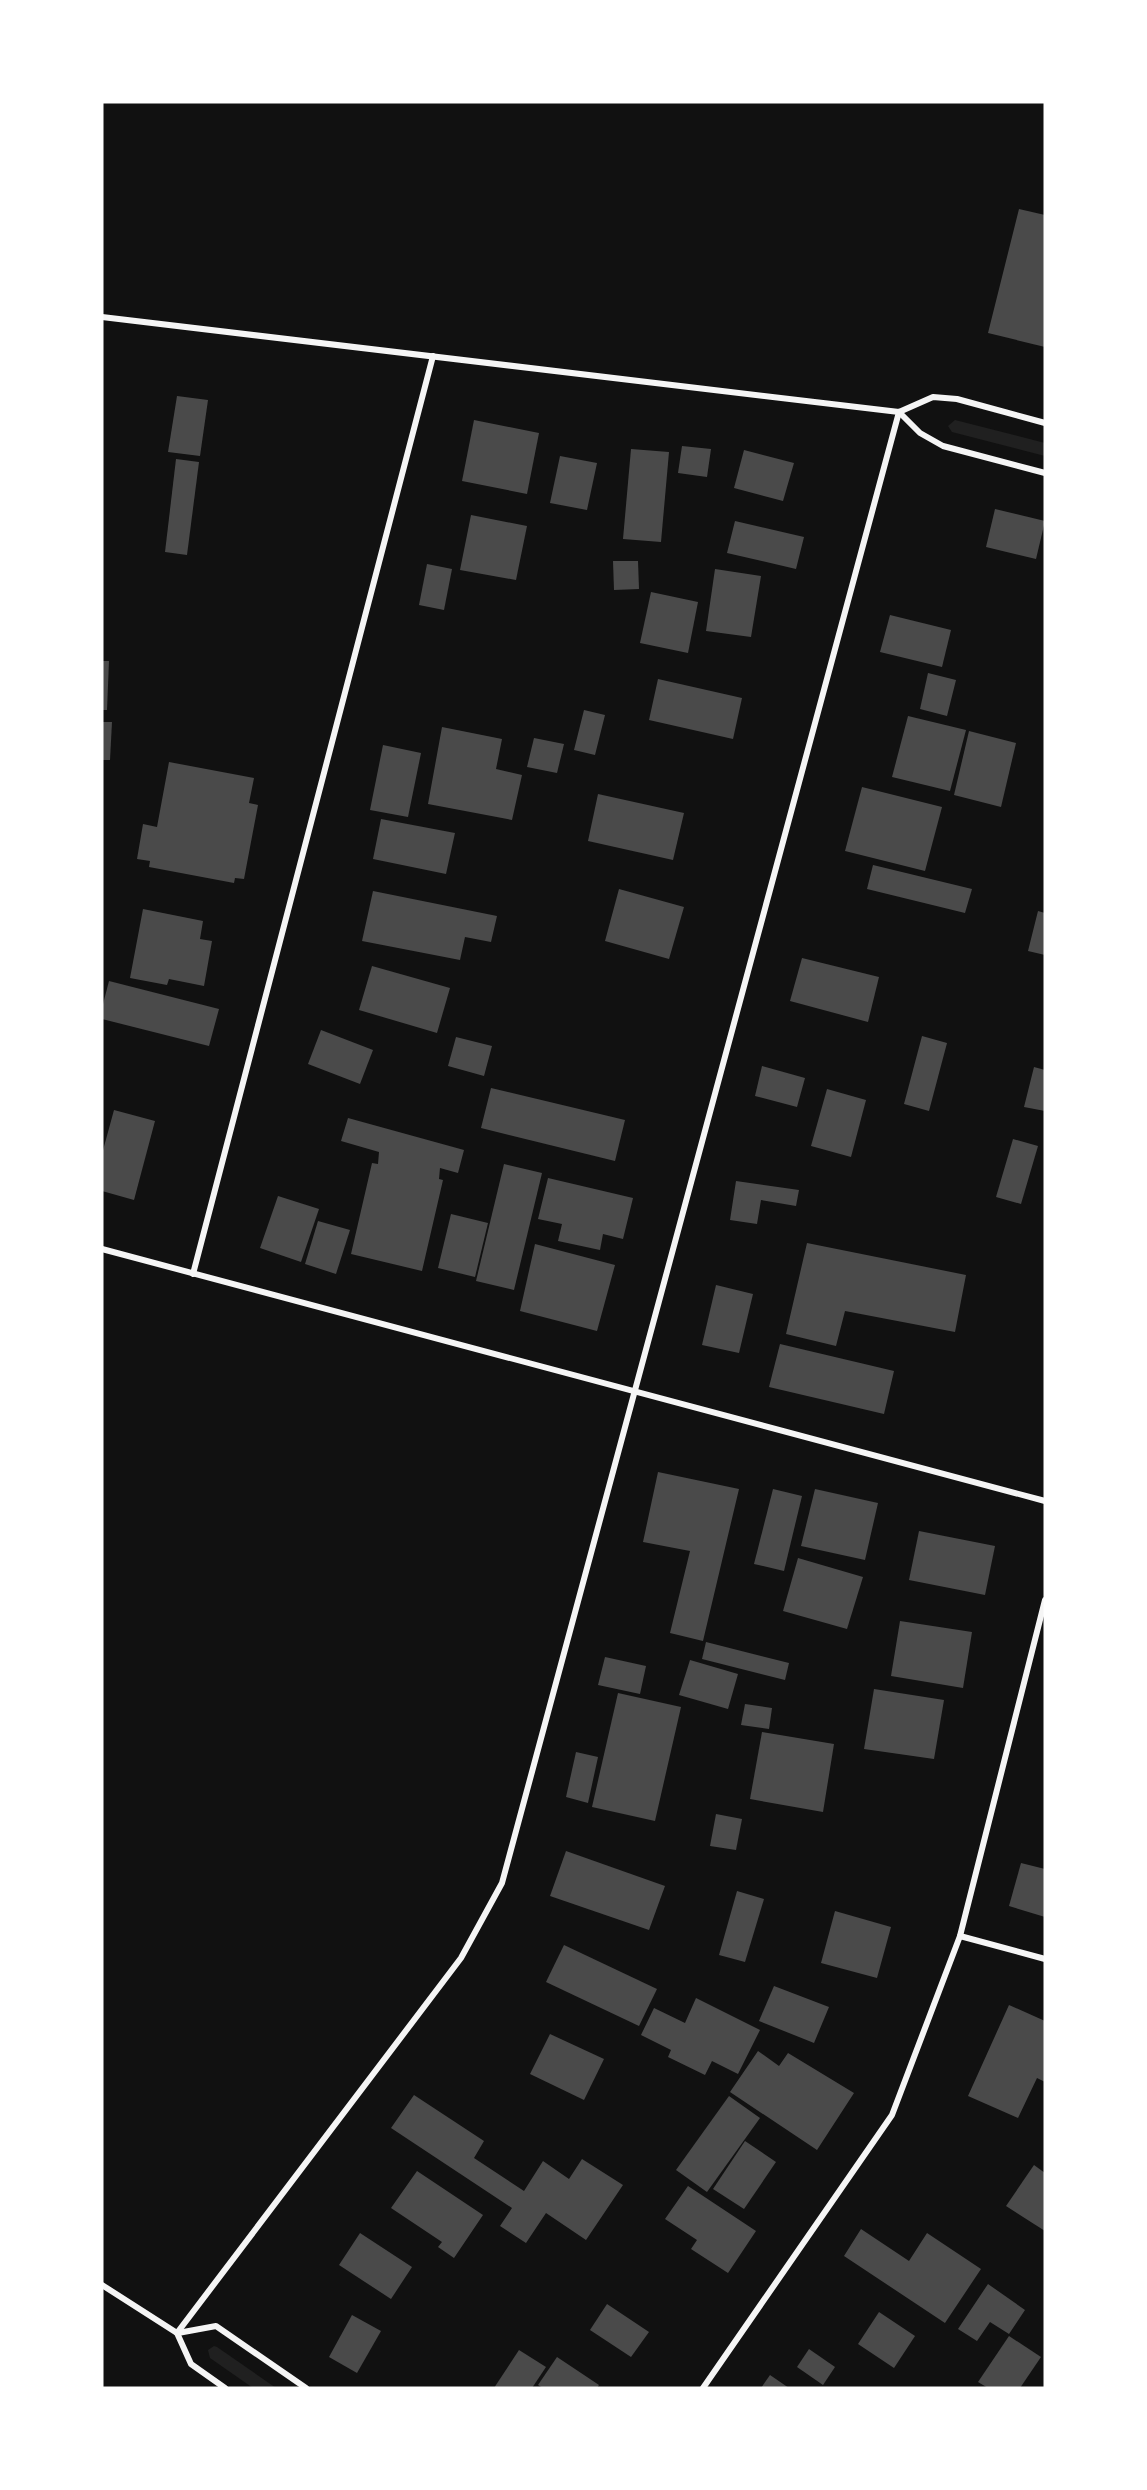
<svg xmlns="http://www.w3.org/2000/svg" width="1147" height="2490" font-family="'Roboto Condensed',sans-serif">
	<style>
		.green { fill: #202020 }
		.building { fill: #4a4a4a }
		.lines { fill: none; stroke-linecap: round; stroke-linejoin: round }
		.minor { stroke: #f5f5f5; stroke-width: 6 }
	</style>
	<rect width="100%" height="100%" fill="#111"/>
	<!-- green -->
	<g class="green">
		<polygon points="955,420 1045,443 1045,456 952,432 948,426"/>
		<polygon points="214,2346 217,2347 276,2388 253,2388 210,2358 208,2350"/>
	</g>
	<!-- building -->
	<g class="building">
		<polygon points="1019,209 1045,215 1045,347 988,333"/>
		<polygon points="177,396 208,400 200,456 168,452"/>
		<polygon points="474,420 539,433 527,494 462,481"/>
		<polygon points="682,446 711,449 707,477 678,473"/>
		<polygon points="631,449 669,452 661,542 623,539"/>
		<polygon points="744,450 794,463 783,501 734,488"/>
		<polygon points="560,456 597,463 587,510 550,503"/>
		<polygon points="176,459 199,462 187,555 165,552"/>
		<polygon points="995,509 1045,521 1036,559 986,547"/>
		<polygon points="471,515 527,526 516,580 460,570"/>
		<polygon points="735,521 804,537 796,569 727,553"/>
		<polygon points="613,561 638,561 639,589 614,590"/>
		<polygon points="427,564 452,569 444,610 419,605"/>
		<polygon points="715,569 761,576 751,637 706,631"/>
		<polygon points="651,592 698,602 688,653 640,643"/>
		<polygon points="890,615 951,630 942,667 880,652"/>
		<polygon points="102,661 109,661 107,710 102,710"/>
		<polygon points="928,673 956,680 947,716 920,709"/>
		<polygon points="658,679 742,698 733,739 649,720"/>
		<polygon points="584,710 605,715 595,755 574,750"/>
		<polygon points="908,716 966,730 950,791 892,777"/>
		<polygon points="102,722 112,722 110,760 102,760"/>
		<polygon points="442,727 502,739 496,769 522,775 512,820 428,804"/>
		<polygon points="969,731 1016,743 1001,807 954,795"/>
		<polygon points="534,738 564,744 557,773 527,767"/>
		<polygon points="383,745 421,753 408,817 370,810"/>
		<polygon points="169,762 254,778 249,803 258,805 244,879 235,878 234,883 149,867 150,861 137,859 143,824 157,827"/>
		<polygon points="862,787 942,807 925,871 845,851"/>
		<polygon points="598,794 684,813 673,860 588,841"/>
		<polygon points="381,819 455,833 446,874 373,859"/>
		<polygon points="873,865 972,889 965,913 867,889"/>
		<polygon points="619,889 684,907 669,959 605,941"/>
		<polygon points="373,891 497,916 491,942 465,937 460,960 362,941"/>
		<polygon points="143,909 203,921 200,939 212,941 204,986 169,979 167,985 130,978"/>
		<polygon points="1038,911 1045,913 1045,955 1028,951"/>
		<polygon points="802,958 879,977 868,1022 790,1001"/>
		<polygon points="372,966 450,988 437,1033 359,1010"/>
		<polygon points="109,981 219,1009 209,1046 102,1019 102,1008"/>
		<polygon points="321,1030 373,1050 360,1084 308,1064"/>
		<polygon points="922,1036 947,1043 929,1111 904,1104"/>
		<polygon points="456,1037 492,1046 484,1076 448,1066"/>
		<polygon points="762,1066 805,1078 797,1107 755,1096"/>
		<polygon points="1034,1067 1045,1070 1045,1111 1024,1107"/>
		<polygon points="491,1088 625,1120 615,1161 481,1128"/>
		<polygon points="827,1089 866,1100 851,1157 811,1146"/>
		<polygon points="114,1110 155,1121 134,1200 102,1191 102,1154"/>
		<polygon points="348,1118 464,1150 458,1173 440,1168 439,1179 443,1180 422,1271 351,1254 372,1163 378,1164 379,1152 341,1141"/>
		<polygon points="1013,1139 1038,1146 1021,1204 996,1197"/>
		<polygon points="504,1164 542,1173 514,1290 476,1281"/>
		<polygon points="548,1178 633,1198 623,1239 603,1234 600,1250 558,1241 562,1224 538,1219"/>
		<polygon points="736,1181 799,1190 796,1206 761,1200 757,1224 730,1220"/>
		<polygon points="278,1196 319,1209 301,1262 260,1248"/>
		<polygon points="451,1214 488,1223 475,1277 438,1268"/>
		<polygon points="318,1221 350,1230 336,1274 305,1264"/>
		<polygon points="807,1243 966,1275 955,1332 845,1311 836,1346 786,1334"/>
		<polygon points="535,1244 615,1265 597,1331 520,1311"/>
		<polygon points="716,1285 753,1294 739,1353 702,1345"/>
		<polygon points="780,1344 894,1371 884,1414 769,1387"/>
		<polygon points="658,1472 739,1489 703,1641 670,1633 690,1551 643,1542"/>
		<polygon points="773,1489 802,1496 784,1571 754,1564"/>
		<polygon points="815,1489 878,1503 865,1560 801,1546"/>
		<polygon points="919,1531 995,1546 985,1595 909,1580"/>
		<polygon points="798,1558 863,1577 847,1629 783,1611"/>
		<polygon points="900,1621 972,1632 963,1688 891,1676"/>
		<polygon points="706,1642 789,1663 785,1680 702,1659"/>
		<polygon points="605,1657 646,1666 640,1694 598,1685"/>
		<polygon points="690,1660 738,1674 728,1709 679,1695"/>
		<polygon points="874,1689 944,1700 934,1759 864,1749"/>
		<polygon points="618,1693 681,1707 655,1821 592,1807"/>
		<polygon points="745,1704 772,1708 769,1729 741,1725"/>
		<polygon points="762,1732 834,1744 823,1812 750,1799"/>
		<polygon points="576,1752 598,1757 588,1803 566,1797"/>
		<polygon points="716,1814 742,1819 736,1850 710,1846"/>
		<polygon points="566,1851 665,1886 649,1930 550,1896"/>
		<polygon points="1021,1863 1045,1869 1045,1917 1009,1906"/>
		<polygon points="737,1891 764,1899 745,1962 719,1955"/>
		<polygon points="835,1911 891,1927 877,1978 821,1963"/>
		<polygon points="564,1945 657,1989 639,2026 546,1982"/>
		<polygon points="774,1986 829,2007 814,2043 759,2021"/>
		<polygon points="696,1998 760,2030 738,2074 712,2061 705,2075 668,2057 671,2050 641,2035 654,2008 685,2023"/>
		<polygon points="1009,2005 1045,2021 1045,2082 1037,2078 1018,2118 968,2096"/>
		<polygon points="550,2034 604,2059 584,2100 530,2074"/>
		<polygon points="758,2051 779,2066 788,2053 854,2093 817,2150 730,2092"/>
		<polygon points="414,2095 484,2141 474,2158 524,2191 543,2161 569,2179 582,2159 623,2185 586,2240 546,2213 526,2243 500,2226 512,2208 391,2128"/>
		<polygon points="729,2096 760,2118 707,2192 676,2170"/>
		<polygon points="745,2141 776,2162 744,2209 713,2189"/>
		<polygon points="1034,2165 1045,2173 1045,2231 1006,2206"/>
		<polygon points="417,2171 483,2215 454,2258 438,2247 442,2242 391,2208"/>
		<polygon points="688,2186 756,2231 728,2273 691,2249 697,2240 665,2219"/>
		<polygon points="861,2229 909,2261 927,2233 981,2269 945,2323 844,2256"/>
		<polygon points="360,2233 412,2267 391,2299 339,2265"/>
		<polygon points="988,2284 1025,2310 1009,2334 990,2322 977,2341 958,2329"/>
		<polygon points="607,2304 649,2332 631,2357 590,2330"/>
		<polygon points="879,2312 915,2336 894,2368 858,2344"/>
		<polygon points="352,2315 381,2331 357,2373 329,2357"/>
		<polygon points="1009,2336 1041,2357 1020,2388 988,2388 978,2382"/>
		<polygon points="809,2349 835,2367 823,2385 797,2367"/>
		<polygon points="519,2350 546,2367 532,2388 494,2388"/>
		<polygon points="557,2357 599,2385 597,2388 543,2388 538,2385"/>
		<polygon points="770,2375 789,2388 761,2388"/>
	</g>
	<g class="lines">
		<!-- minor -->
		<g class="minor">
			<polyline points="102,317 899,412 933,397 957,399 1045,423"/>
			<polyline points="899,412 920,433 943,446 1045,473"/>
			<polyline points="102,1249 1045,1501"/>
			<polyline points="193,1274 433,356"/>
			<polyline points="960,1936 1045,1959"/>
			<polyline points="102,2285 177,2333 191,2364 225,2388"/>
			<polyline points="177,2333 461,1958 502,1883 899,412"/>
			<polyline points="178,2333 216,2326 306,2388"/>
			<polyline points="703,2388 892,2115 960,1936 1045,1600"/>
		</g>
	</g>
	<!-- border -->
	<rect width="1147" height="2490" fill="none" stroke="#ffffff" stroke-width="207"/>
</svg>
